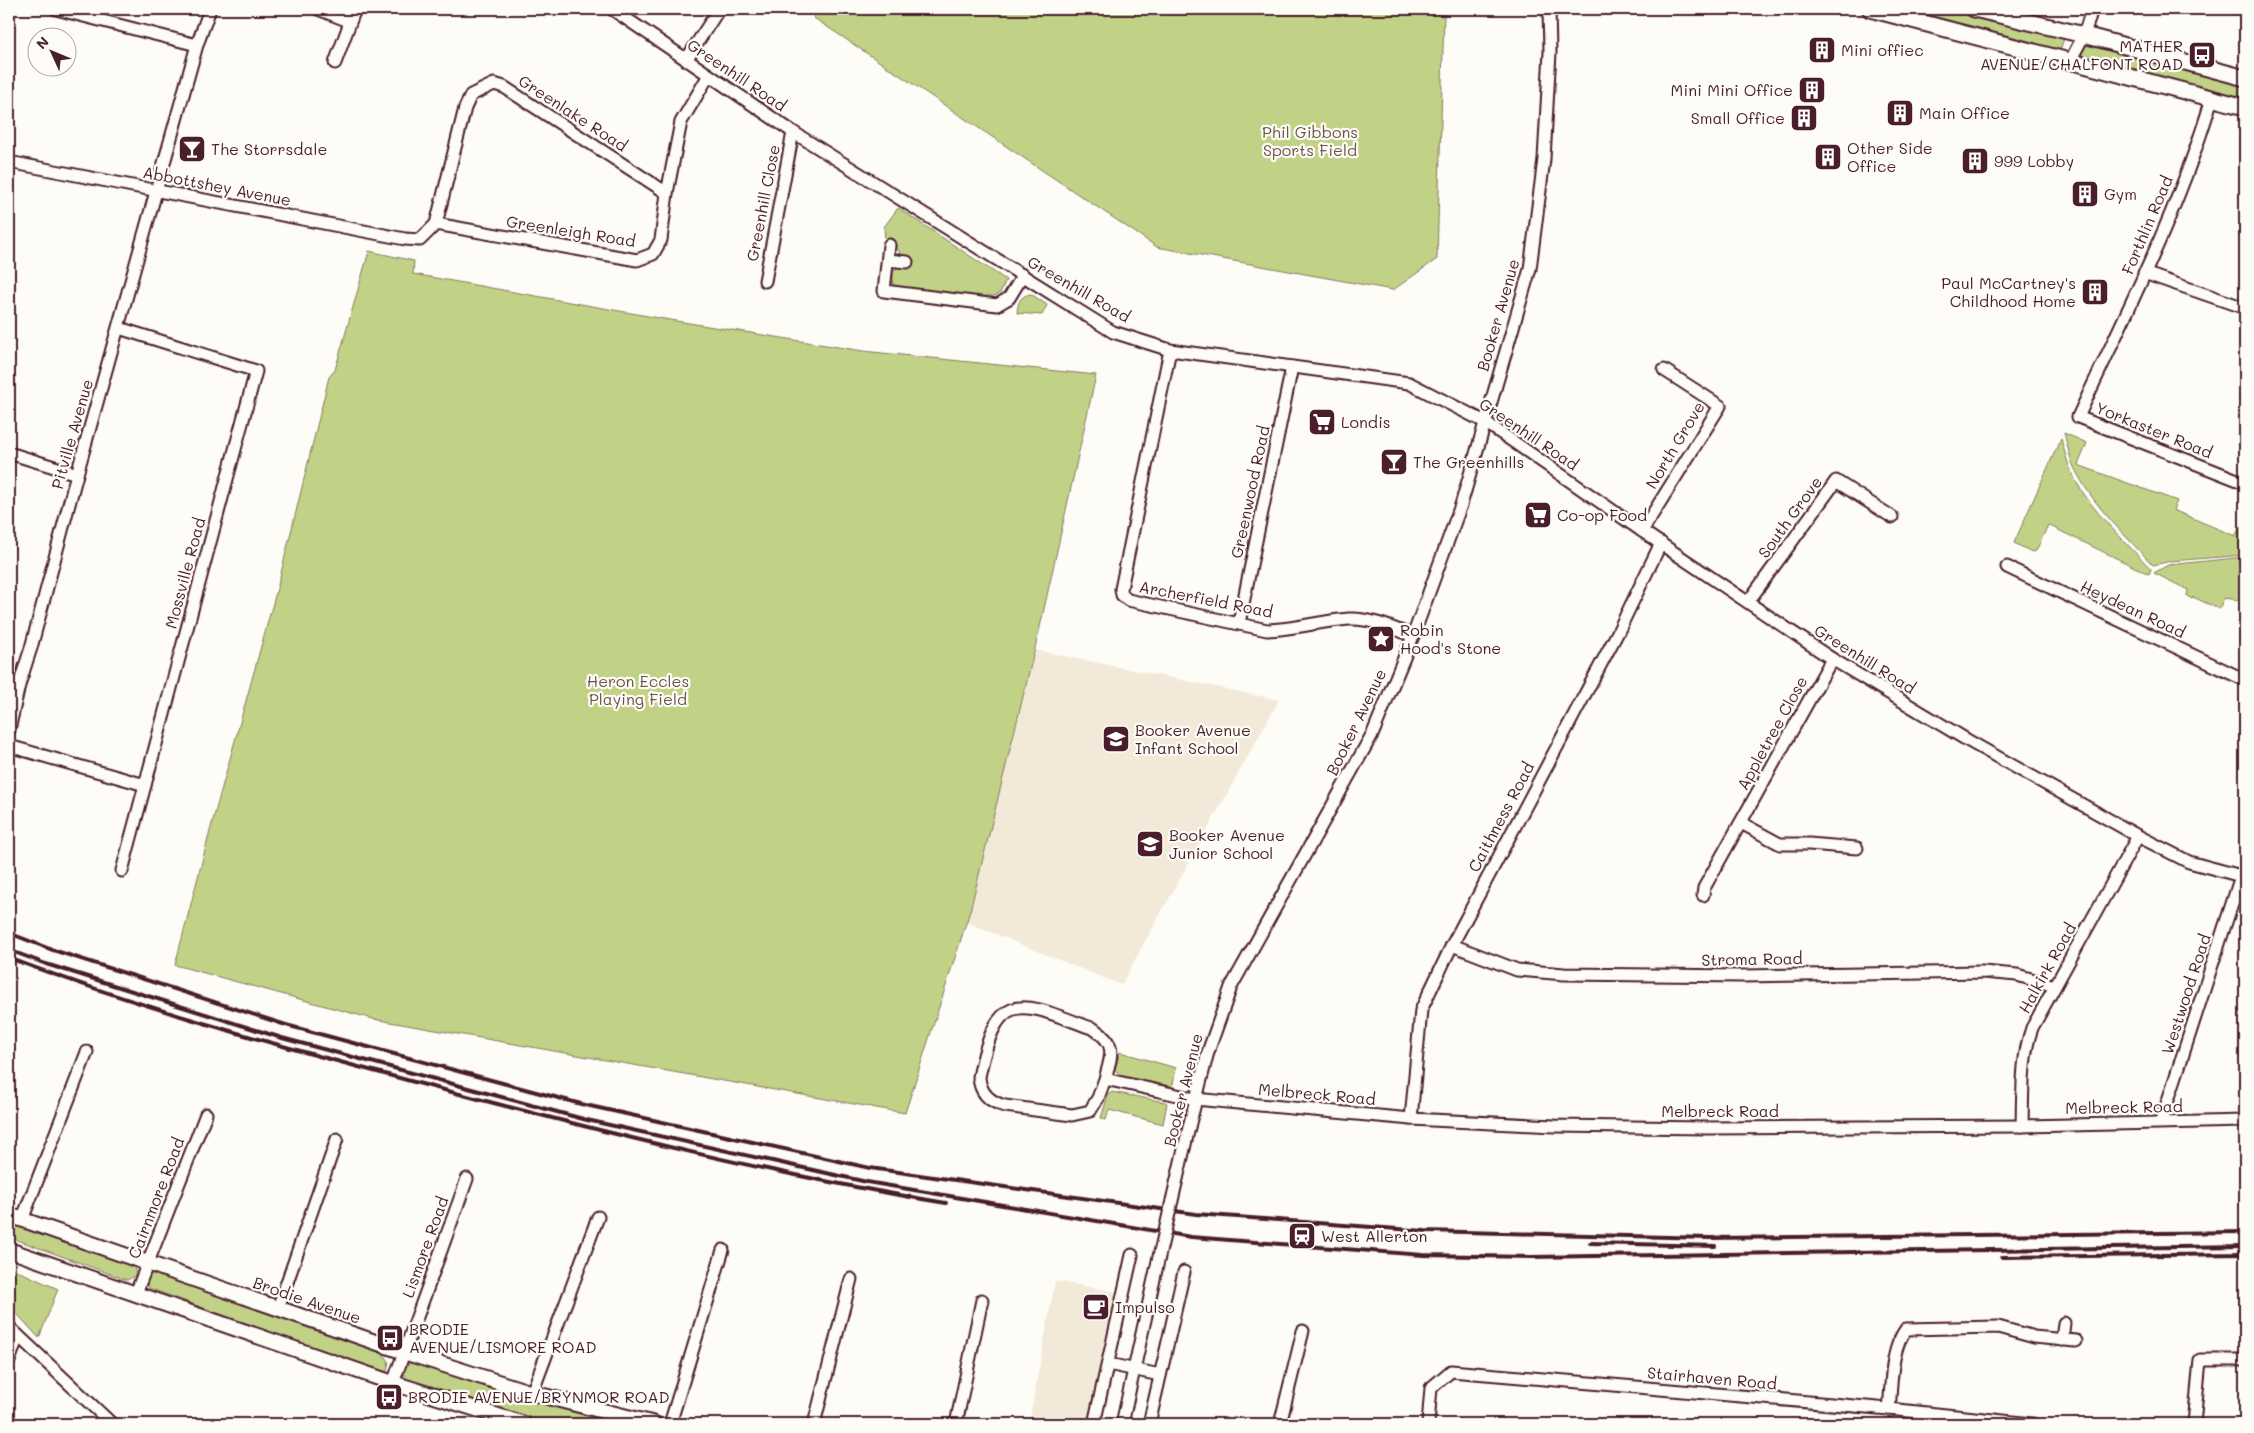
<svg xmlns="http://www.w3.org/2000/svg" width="2254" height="1433" font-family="Mali,sans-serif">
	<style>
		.built { fill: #f3e9d8 }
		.green { fill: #c1d287; stroke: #867859 }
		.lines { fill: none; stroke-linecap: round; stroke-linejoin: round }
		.minor-casing { stroke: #4a1f2b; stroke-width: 15 }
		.tertiary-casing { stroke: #4a1f2b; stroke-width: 18 }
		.secondary-casing { stroke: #4a1f2b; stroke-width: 19 }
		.minor { stroke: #fdfcf7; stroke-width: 11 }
		.tertiary { stroke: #fdfcf7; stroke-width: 14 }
		.secondary { stroke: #fdfcf7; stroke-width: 15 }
		.rail { stroke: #4a1f2b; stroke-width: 4 }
		.minor-bridge-casing { stroke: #4a1f2b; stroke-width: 15; stroke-linecap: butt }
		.minor-bridge { stroke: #fdfcf7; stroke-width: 11 }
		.labels { text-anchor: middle; stroke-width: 4.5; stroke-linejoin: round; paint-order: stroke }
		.poi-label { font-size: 16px; fill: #4a1f2b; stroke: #fdfcf7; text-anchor: start }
		.street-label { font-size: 16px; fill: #4a1f2b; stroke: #fdfcf7 }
		.park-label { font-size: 16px; fill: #6e5547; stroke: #fdfcf7 }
	</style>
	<rect width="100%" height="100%" fill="#fdfcf7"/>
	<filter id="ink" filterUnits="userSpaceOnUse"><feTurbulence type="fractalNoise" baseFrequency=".02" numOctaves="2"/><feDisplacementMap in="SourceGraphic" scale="10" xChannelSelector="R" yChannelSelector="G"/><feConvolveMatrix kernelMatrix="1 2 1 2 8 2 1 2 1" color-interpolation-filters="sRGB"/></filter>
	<g filter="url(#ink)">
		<!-- built -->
		<g class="built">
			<polygon points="1035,650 1279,700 1121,985 966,922"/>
			<polygon points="1055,1281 1117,1292 1087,1424 1029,1424"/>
		</g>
		<!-- green -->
		<g class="green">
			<polygon points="818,9 1421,9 1444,15 1437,259 1393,290 1157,247 814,18"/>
			<polygon points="1884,9 1950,9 2064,38 2059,54"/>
			<polygon points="2084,43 2245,84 2245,102 2077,58"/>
			<polygon points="898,208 1006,280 1000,293 994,296 985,296 984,300 898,289 893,284 893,272 898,267 910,267 911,257 900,254 895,242 885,241 884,227"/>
			<polygon points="369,251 414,261 413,274 670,320 863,351 1096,375 1038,636 970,911 905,1113 373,1019 175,965 210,831 278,585 329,377 335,370"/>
			<path d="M 1031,294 L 1047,305 L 1042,315 L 1017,313 C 1018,303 1019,296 1031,294 Z"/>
			<path d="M 2064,433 L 2087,443 L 2078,465 L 2177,501 L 2173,510 L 2235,536 L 2240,527 L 2245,528 L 2245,555 L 2171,561 L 2153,565 C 2127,537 2095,508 2077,473 C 2070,461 2068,447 2064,433 Z"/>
			<path d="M 2061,438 C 2064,451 2068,465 2074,478 C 2093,513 2125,541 2151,569 L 2149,574 L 2048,525 L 2036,551 L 2032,552 L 2014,543 Z"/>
			<polygon points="2245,557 2245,601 2224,598 2219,609 2193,597 2192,599 2187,596 2188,590 2154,573 2168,565"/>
			<polygon points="1120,1052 1176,1068 1173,1084 1170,1086 1120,1076 1115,1069"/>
			<polygon points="1112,1092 1165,1102 1167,1103 1163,1124 1109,1110 1106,1120 1101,1118 1108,1095"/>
			<polygon points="9,1219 132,1264 135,1268 135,1276 127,1280 9,1237"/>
			<polygon points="9,1267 58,1289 39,1338 9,1305"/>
			<path d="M 154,1272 L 377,1351 C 387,1356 391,1360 387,1371 L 382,1374 L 149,1288 L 146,1282 L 149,1274 Z"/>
			<polygon points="412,1363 613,1424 552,1424 407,1380 403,1371 408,1364"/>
		</g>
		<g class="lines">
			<!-- minor casing -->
			<g class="minor-casing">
				<g id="minor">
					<polyline points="56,9 197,45"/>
					<polyline points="318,9 349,21"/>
					<polyline points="612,9 793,132 1113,332 1170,350 1409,383 1485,422 1642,531 1832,659 1967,740 2138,836 2189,862 2245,877"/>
					<polyline points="686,60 719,9"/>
					<polyline points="2070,61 2084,35 2092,9"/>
					<polyline points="335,63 355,9"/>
					<path d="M 2212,98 C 2180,208 2126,313 2078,417 L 2245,483"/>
					<polyline points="9,162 405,239 420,240 436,224 637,260 653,254 661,240 667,193 681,122 709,75"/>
					<polyline points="436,224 465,108 471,95 494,84 504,87 667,193"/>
					<polyline points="889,245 884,291 997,305 1009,298 1023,275"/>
					<polyline points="888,260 907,262"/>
					<polyline points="2144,273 2245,308"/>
					<polyline points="765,281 793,132"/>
					<polyline points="119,328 256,371 122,871"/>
					<path d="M 1170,350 L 1121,589 L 1122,595 L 1128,600 L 1267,630 C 1295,629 1321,621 1349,619 C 1370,618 1393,628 1413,636"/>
					<polyline points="9,453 77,474"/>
					<polyline points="1642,531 1720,406 1664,370"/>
					<polyline points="2007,567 2245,680"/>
					<polyline points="1748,602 1836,481 1892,517"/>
					<polyline points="1239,623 1292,367"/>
					<polyline points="9,693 19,685 31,648 77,474 197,45 210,9"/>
					<polyline points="9,730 19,685"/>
					<polyline points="9,746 145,785"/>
					<polyline points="1741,823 1780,844 1809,844 1857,848"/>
					<polyline points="1703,895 1704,888 1832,659"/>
					<polyline points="1452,945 1517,970 1564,974 1743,976 1983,972 2017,975 2055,986"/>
					<path d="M 1105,1079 C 1111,1056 1118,1045 1094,1029 C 1020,1002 998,985 979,1077 C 980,1093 990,1102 1005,1106 L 1072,1115 L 1090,1111 L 1098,1098 L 1105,1079 L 1195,1099 L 1411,1119 L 1555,1126 L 1707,1128 L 2022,1126 L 2245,1121"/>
					<polyline points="1411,1119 1421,1010 1452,945 1618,632 1661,543"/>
					<polyline points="2161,1122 2241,876 2245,870"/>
					<polyline points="1190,1123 1208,1052 1231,987 1373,733 1413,636 1461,505 1530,269 1544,159 1550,52 1549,9"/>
					<path d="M 2022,1126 C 2023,1093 2021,1059 2032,1028 L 2138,836"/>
					<polyline points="22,1220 87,1052"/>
					<polyline points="136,1293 206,1114"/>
					<polyline points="278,1308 337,1139"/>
					<polyline points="9,1327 112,1424"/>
					<polyline points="2062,1340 2064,1323"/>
					<polyline points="9,1361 18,1336"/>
					<polyline points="1108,1364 1160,1375"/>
					<polyline points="393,1383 467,1179"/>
					<polyline points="532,1393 598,1217"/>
					<path d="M 1889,1409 C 1892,1383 1890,1351 1906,1329 L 1998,1327 L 2034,1337 L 2076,1341"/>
					<polyline points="670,1424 723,1250"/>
					<polyline points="814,1424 851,1279"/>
					<polyline points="956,1424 982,1300"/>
					<polyline points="1094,1424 1132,1255"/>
					<polyline points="1122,1424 1158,1261"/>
					<polyline points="1149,1424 1184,1272"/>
					<polyline points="1280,1424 1303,1331"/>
					<polyline points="1428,1424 1431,1388 1451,1371 1889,1409 2032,1424"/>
					<polyline points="2194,1424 2200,1360 2245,1360"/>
				</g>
			</g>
			<!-- tertiary casing -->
			<g class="tertiary-casing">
				<g id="tertiary">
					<polyline points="9,1215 404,1352 532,1393 655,1424"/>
					<polyline points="9,1250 393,1383 524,1424"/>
				</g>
			</g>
			<!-- secondary casing -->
			<g class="secondary-casing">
				<g id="secondary">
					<polyline points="1870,9 2245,107"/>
					<polyline points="1974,9 2084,35 2245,78"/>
				</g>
			</g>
			<!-- minor -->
			<use href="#minor" class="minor"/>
			<!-- tertiary -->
			<use href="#tertiary" class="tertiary"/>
			<!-- secondary -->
			<use href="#secondary" class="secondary"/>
			<!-- rail -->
			<g class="rail">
				<polyline points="9,933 50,949 286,1025 581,1104 870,1168 1196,1214 1425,1231 1709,1238 2245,1232"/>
				<polyline points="9,950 46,964 282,1038 587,1120 867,1182 1191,1237 1423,1255 1531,1257 2245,1246"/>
				<path d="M 9,958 C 147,1010 291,1049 433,1087 C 602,1132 773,1175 946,1203"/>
				<polyline points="1590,1243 1715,1246"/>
				<polyline points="2002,1257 2245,1254"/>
			</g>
			<!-- minor-bridge casing -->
			<g class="minor-bridge-casing">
				<polyline id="minor-bridge" points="1158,1261 1190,1123"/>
			</g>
			<!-- minor-bridge -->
			<use href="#minor-bridge" class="minor-bridge"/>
		</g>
	</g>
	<!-- icons -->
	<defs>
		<g id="building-square" transform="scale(1.4375)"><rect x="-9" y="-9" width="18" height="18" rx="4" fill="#4a1f2b" stroke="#fdfcf7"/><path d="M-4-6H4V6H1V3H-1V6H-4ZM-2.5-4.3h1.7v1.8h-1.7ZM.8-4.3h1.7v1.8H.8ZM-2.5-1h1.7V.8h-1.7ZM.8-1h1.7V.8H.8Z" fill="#fff"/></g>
		<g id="bus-square" transform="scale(1.4375)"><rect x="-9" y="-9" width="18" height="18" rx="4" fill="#4a1f2b" stroke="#fdfcf7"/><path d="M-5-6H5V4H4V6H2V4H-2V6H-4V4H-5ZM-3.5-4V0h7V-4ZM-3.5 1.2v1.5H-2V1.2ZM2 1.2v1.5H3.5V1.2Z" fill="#fff"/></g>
		<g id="bar-square" transform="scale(1.4375)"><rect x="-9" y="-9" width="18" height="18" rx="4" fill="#4a1f2b" stroke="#fdfcf7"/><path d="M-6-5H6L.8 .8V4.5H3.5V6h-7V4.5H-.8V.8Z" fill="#fff"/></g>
		<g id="supermarket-square" transform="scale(1.4375)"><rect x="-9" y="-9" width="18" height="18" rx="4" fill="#4a1f2b" stroke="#fdfcf7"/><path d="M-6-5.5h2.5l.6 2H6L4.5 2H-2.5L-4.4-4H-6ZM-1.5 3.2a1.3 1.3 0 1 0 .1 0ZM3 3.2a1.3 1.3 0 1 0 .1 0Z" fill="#fff"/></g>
		<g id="sight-square" transform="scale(1.4375)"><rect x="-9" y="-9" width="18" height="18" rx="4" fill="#4a1f2b" stroke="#fdfcf7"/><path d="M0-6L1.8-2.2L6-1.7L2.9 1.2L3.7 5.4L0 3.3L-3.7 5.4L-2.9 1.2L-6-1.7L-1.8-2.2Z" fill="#fff"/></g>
		<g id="school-square" transform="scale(1.4375)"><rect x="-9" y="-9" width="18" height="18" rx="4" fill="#4a1f2b" stroke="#fdfcf7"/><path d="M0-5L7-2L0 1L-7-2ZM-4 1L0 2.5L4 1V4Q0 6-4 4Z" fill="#fff"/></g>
		<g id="station-square" transform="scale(1.4375)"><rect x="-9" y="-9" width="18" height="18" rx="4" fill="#4a1f2b" stroke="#fdfcf7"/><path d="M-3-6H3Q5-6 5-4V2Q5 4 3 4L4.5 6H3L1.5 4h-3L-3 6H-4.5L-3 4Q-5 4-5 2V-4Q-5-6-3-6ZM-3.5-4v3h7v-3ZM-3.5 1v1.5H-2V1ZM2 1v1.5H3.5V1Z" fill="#fff"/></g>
		<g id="cafe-square" transform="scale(1.4375)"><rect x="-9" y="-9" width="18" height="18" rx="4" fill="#4a1f2b" stroke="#fdfcf7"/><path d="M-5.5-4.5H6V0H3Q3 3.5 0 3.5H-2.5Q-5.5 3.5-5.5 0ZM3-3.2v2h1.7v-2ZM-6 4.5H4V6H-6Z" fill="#fff"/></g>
	</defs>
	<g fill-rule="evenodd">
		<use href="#building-square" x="1822" y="50"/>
		<use href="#bus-square" x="2202" y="55"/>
		<use href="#building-square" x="1812" y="90"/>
		<use href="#building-square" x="1900" y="113"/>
		<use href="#building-square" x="1804" y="118"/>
		<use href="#bar-square" x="192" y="149"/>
		<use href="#building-square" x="1828" y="157"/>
		<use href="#building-square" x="1975" y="161"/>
		<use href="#building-square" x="2085" y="194"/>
		<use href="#building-square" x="2095" y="292"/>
		<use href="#supermarket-square" x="1322" y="422"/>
		<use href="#bar-square" x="1394" y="462"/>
		<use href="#supermarket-square" x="1538" y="515"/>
		<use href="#sight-square" x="1381" y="639"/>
		<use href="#school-square" x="1116" y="739"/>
		<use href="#school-square" x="1150" y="844"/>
		<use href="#station-square" x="1302" y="1236"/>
		<use href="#cafe-square" x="1096" y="1307"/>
		<use href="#bus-square" x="390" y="1338"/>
		<use href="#bus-square" x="389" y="1397"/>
	</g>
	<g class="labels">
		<!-- poi labels -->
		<g class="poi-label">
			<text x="2183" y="52" text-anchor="end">MATHER<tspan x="2183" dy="18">AVENUE/CHALFONT ROAD</tspan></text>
			<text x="1841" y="56">Mini offiec</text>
			<text x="1793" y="96" text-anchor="end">Mini Mini Office</text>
			<text x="1919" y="119">Main Office</text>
			<text x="1785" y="124" text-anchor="end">Small Office</text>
			<text x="1847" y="154">Other Side<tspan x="1847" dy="18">Office</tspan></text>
			<text x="211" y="155">The Storrsdale</text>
			<text x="1994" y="167">999 Lobby</text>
			<text x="2104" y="200">Gym</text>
			<text x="2076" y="289" text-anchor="end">Paul McCartney's<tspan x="2076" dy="18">Childhood Home</tspan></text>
			<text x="1341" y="428">Londis</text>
			<text x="1413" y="468">The Greenhills</text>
			<text x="1557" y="521">Co-op Food</text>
			<text x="1400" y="636">Robin<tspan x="1400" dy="18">Hood's Stone</tspan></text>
			<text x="1135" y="736">Booker Avenue<tspan x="1135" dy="18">Infant School</tspan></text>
			<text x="1169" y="841">Booker Avenue<tspan x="1169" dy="18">Junior School</tspan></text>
			<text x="1321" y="1242">West Allerton</text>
			<text x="1115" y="1313">Impulso</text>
			<text x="409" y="1335">BRODIE<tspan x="409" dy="18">AVENUE/LISMORE ROAD</tspan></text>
			<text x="408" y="1403">BRODIE AVENUE/BRYNMOR ROAD</text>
		</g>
		<!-- street labels -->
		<g class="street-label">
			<text transform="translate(737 75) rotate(34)" y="6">Greenhill Road</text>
			<text transform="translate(573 113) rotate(33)" y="6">Greenlake Road</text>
			<text transform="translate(217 186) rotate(11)" y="6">Abbottshey Avenue</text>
			<text transform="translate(763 203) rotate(-79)" y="6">Greenhill Close</text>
			<text transform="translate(2147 225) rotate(-67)" y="6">Forthlin Road</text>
			<text transform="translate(571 231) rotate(9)" y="6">Greenleigh Road</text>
			<text transform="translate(1079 289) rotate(30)" y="6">Greenhill Road</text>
			<text transform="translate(1498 315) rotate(-74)" y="6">Booker Avenue</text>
			<text transform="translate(2154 430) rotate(22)" y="6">Yorkaster Road</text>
			<text transform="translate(72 434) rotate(-74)" y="6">Pitville Avenue</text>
			<text transform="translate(1529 434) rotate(34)" y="6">Greenhill Road</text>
			<text transform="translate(1675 445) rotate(-59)" y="6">North Grove</text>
			<text transform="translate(1250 492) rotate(-78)" y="6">Greenwood Road</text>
			<text transform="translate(1790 517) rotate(-54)" y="6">South Grove</text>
			<text transform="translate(185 573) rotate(-75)" y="6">Mossville Road</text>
			<text transform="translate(1206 599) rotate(11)" y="6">Archerfield Road</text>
			<text transform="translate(2133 609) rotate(25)" y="6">Heydean Road</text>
			<text transform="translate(1865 659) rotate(32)" y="6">Greenhill Road</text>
			<text transform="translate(1356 722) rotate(-64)" y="6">Booker Avenue</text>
			<text transform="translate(1772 733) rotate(-61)" y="6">Appletree Close</text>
			<text transform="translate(1501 817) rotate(-62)" y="6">Caithness Road</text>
			<text transform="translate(1752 959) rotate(-1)" y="6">Stroma Road</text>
			<text transform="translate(2047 968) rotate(-61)" y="6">Halkirk Road</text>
			<text transform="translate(2186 994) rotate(-72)" y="6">Westwood Road</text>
			<text transform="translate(1183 1090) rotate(-76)" y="6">Booker Avenue</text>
			<text transform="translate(1317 1094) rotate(5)" y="6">Melbreck Road</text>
			<text transform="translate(2124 1107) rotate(-1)" y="6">Melbreck Road</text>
			<text x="1720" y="1117">Melbreck Road</text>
			<text transform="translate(156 1198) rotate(-69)" y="6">Cairnmore Road</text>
			<text transform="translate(425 1247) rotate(-70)" y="6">Lismore Road</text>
			<text transform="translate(307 1300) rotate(19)" y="6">Brodie Avenue</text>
			<text transform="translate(1712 1378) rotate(5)" y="6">Stairhaven Road</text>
		</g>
		<!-- park labels -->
		<g class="park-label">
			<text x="1310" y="138">Phil Gibbons<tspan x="1310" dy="18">Sports Field</tspan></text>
			<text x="638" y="687">Heron Eccles<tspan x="638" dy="18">Playing Field</tspan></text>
		</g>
	</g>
	<!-- margin -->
	<rect width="2254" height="1433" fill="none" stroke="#fdfcf7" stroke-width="30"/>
	<rect x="15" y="15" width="2224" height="1403" fill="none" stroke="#4a1f2b" stroke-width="2" filter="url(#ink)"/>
	<!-- north arrow -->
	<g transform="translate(52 52) rotate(314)"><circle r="24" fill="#fdfcf7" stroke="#b5a4a5"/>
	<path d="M0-4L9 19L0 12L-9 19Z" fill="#4a1f2b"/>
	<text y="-8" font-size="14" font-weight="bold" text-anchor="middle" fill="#4a1f2b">N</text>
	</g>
</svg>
